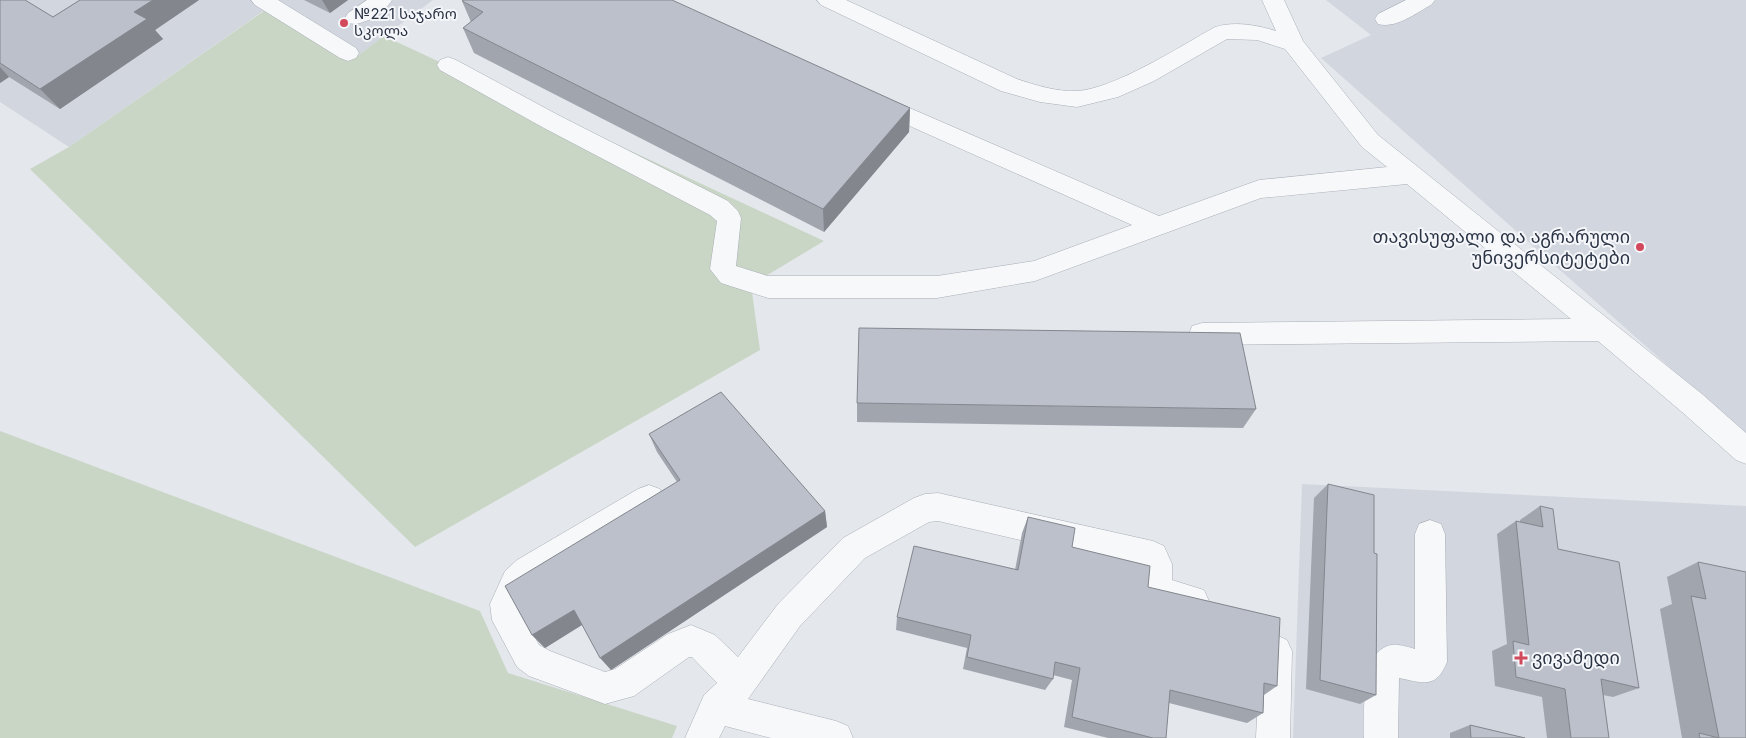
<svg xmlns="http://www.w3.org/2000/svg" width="1746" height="738" font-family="Inter,'Noto Sans Georgian',sans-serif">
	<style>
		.built { fill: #d2d6de }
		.green { fill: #c9d6c5 }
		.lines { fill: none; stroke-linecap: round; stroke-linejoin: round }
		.minor-casing { stroke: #a9aeb7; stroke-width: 1 }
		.minor { fill: #f7f8fa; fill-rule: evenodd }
		.wall { fill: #a1a5ae }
		.shaded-wall { fill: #83868d }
		.building { fill: #bbc0ca; stroke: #83868d }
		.poi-dot { fill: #d1495b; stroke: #f4f6f9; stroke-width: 2 }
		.labels { text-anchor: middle; stroke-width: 4; stroke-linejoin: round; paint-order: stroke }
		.far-poi-label { font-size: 15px; fill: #2b3445; stroke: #f4f6f9; text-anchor: start }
		.poi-label { font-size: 18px; fill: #2b3445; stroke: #f4f6f9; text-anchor: end }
	</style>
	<rect width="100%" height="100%" fill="#e4e7ec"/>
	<!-- built -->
	<g class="built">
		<polygon points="0,0 433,0 351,61 263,11 69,147 0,102"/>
		<polygon points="1326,0 1746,0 1746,435 1321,58 1371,35"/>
		<polygon points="1302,484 1746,506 1746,738 1293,738"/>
	</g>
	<!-- green -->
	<g class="green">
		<polygon points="264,11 351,61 384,36 824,241 751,285 760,350 415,547 30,169 69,147"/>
		<polygon points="0,431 480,611 508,673 677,726 672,738 0,738"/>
	</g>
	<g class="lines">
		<!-- minor casing -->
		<g class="minor-casing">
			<g id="minor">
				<polygon points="251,0 278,0 356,48 359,53 356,58 348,61 340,58 255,5"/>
				<path d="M 367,0 L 392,0 C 384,13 363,27 348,23 L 345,18 L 348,13 Z"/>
				<path d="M 817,0 L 846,0 L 1017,79 C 1035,85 1057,92 1077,91 C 1114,89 1181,46 1215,27 C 1235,21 1257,25 1276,31 L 1262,0 L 1284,0 L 1303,41 L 1378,135 L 1702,394 L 1746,433 L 1746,464 L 1736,460 L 1682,412 L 1598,341 L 1202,345 L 1192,342 L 1189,334 L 1192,326 L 1202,323 L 1571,319 L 1407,184 L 1261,198 L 1035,281 L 937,298 L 768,298 L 721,283 L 710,269 L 717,221 L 710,215 L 544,128 L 440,70 L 437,65 L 440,60 L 448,57 L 456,60 L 560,116 L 728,201 L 738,211 L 741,218 L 736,266 L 768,276 L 937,276 L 1034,261 L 1132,225 L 867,107 L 864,101 L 867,95 L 875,93 L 1159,216 L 1259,180 L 1387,167 L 1362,147 L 1285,49 L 1257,40 L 1227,39 L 1154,81 L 1118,97 L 1077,107 L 1040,102 L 1001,91 L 821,5 Z"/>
				<path d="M 1406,0 L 1435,0 L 1431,5 C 1416,13 1396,29 1378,24 L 1375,19 L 1378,14 Z"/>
				<polygon points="649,485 660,489 664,499 660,509 539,582 527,593 522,604 523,616 539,645 550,651 605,672 615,669 668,634 691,625 715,635 738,657 778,604 843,538 914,498 925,494 938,493 1153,541 1164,546 1172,564 1172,580 1204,590 1209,601 1204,612 1193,616 1148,602 1142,587 1142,568 938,521 929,522 865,558 800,626 748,699 836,721 848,726 853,738 771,738 725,726 719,738 685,738 704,695 717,683 692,657 689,657 634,696 605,704 529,676 517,667 492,620 490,604 505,571 517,560 638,489"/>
				<path d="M 1430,520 L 1441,524 L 1445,534 L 1447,662 C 1436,689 1424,683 1399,678 L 1398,738 L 1364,738 C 1365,714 1359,649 1392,645 C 1398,644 1408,647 1415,649 L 1415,534 L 1419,524 Z"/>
				<polygon points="1276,635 1287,640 1292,651 1290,738 1256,738 1260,651 1265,640"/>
			</g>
		</g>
		<!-- minor -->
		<use href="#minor" class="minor"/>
	</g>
	<!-- wall -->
	<g class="wall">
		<polygon points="0,0 53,17 80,0 199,0 155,30 163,39 60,109 9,77 0,83"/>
		<polygon points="304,0 348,0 330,13"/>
		<polygon points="462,1 910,108 909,132 824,232 474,53 463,28 471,22"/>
		<polygon points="857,403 1256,409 1243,428 857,422"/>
		<polygon points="649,434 825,511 827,527 611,670 582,625 545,648 532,635 677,482 657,452"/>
		<polygon points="1328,484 1374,553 1376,695 1360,704 1306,689 1314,498"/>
		<polygon points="1540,506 1558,549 1639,688 1613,697 1603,695 1609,738 1547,738 1542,697 1495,686 1492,651 1507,644 1497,534 1516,521 1520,522 1520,520"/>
		<polygon points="1028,517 1072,547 1148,587 1277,686 1264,695 1263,713 1247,723 1169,703 1166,738 1108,738 1064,727 1072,680 1053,675 1053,679 1045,690 963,669 967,648 896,630 897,617 1015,570 1022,533"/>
		<polygon points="1698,562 1746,738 1680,738 1682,738 1660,609 1672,604 1667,577"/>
		<polygon points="1470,725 1525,738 1450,738 1450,733"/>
	</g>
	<!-- shaded-wall -->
	<g class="shaded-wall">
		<polygon points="153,0 199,0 155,30 163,39 60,109 40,89 134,12"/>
		<polygon points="322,0 348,0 330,13"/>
		<polygon points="0,67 9,77 0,83"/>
		<polygon points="910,108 909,132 824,232 823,209"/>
		<polygon points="825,511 827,527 611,670 600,658"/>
		<polygon points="574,610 585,623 545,648 532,635"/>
	</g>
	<!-- building -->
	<g class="building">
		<polygon points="0,0 25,0 53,17 80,0 153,0 134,12 147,19 40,89 0,63"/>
		<polygon points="464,0 672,0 910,108 823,209 463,28 483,12 462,1"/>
		<polygon points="859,328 1240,333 1256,409 857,403"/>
		<polygon points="721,392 825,511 600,658 574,610 532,635 505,586 680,480 649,434"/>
		<polygon points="1328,484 1374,495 1374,553 1377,554 1376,695 1320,680"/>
		<polygon points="1540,506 1553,509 1558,549 1619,562 1639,688 1601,679 1609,738 1571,738 1565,689 1516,677 1513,641 1529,645 1516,521 1543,527"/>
		<polygon points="1028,517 1075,528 1072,547 1150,566 1148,587 1280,618 1277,686 1264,683 1263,713 1170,690 1166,738 1153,738 1072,717 1080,668 1055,662 1053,679 967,657 971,635 897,617 914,546 1018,570"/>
		<polygon points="1698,562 1746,572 1746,738 1719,738 1691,596 1706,599"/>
		<polygon points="1470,725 1525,738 1471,738"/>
		<polygon points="1699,733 1719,738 1700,738"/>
	</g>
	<!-- markers -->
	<g class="poi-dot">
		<circle cx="344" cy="23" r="5"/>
		<circle cx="1640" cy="247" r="5"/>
		<path d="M1518.5 650.5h5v5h5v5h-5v5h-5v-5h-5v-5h5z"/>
	</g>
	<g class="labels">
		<!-- far-poi labels -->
		<g class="far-poi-label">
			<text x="354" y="19">№221 საჯარო<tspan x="354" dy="17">სკოლა</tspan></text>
		</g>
		<!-- poi labels -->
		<g class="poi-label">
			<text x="1630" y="243">თავისუფალი და აგრარული<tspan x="1630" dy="21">უნივერსიტეტები</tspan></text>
			<text x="1532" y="664" text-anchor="start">ვივამედი</text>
		</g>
	</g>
</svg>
